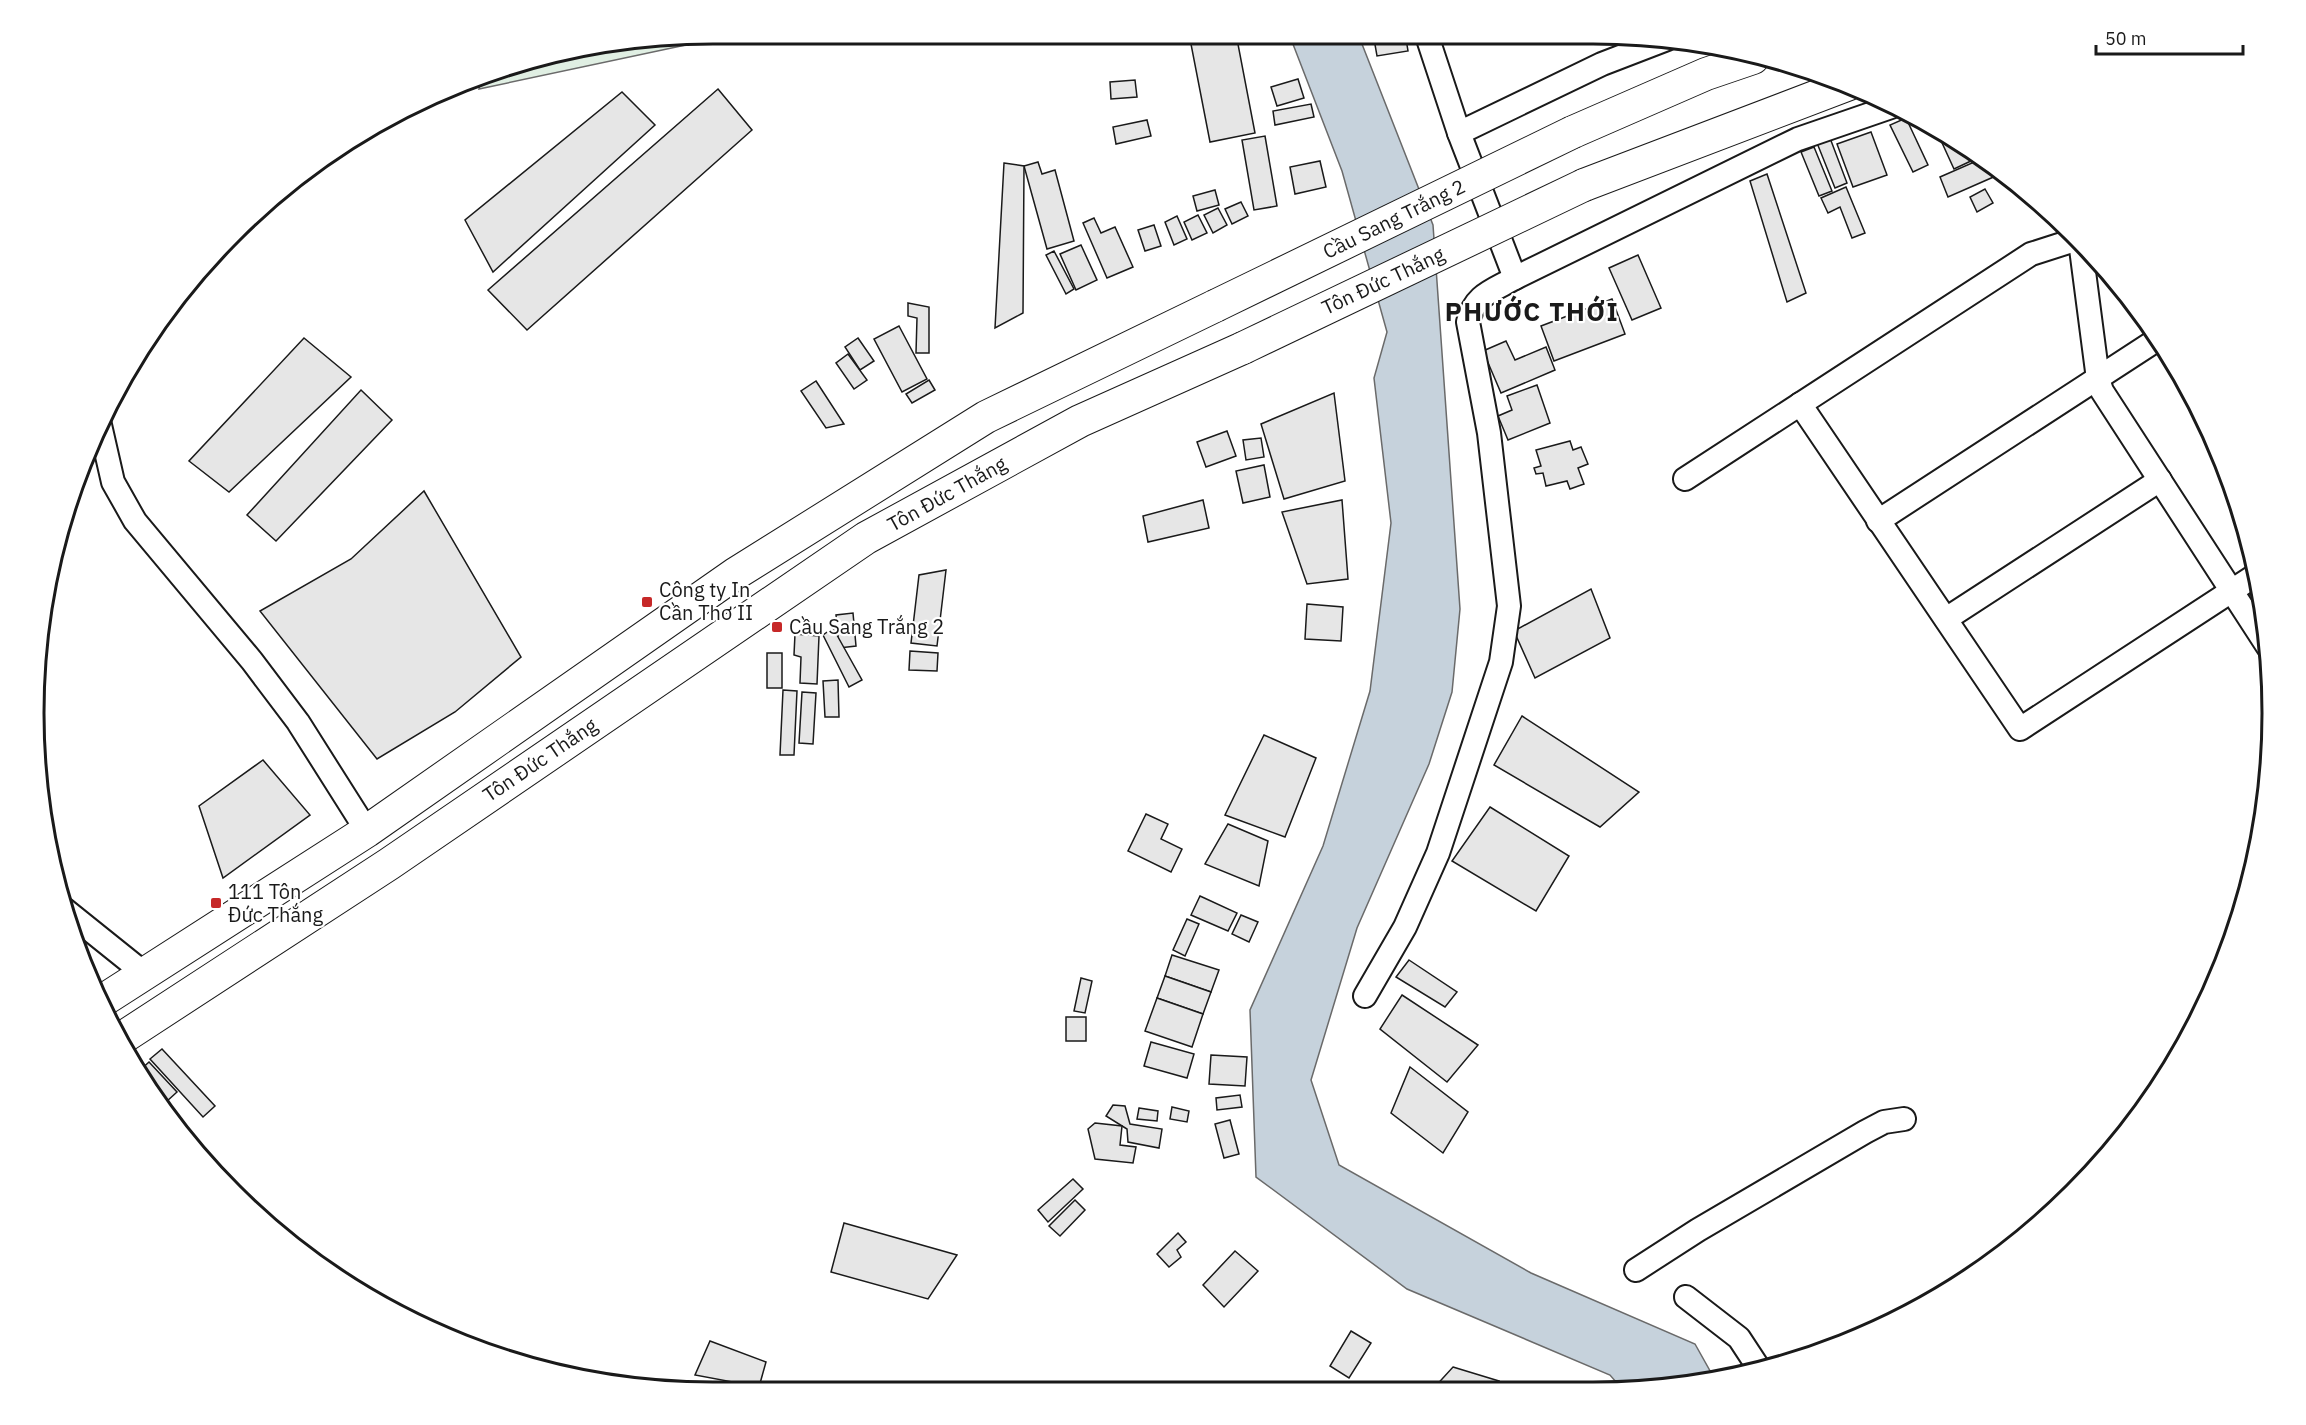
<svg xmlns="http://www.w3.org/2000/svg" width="2306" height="1425" font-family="'IBM Plex Sans',sans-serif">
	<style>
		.green { fill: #e0efe3; stroke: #6a6a6a; stroke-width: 1.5 }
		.water { fill: #c6d2dc; stroke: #6a6a6a; stroke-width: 1.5 }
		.building { fill: #e6e6e6; stroke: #1a1a1a; stroke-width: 1.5 }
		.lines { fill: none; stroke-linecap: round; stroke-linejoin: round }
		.minor-casing { stroke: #1a1a1a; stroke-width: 26 }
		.highway-casing { stroke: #1a1a1a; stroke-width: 34 }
		.minor { stroke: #fff; stroke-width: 22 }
		.highway { stroke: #fff; stroke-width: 32 }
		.highway-bridge-casing { stroke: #1a1a1a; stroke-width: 34; stroke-linecap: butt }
		.highway-bridge { stroke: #fff; stroke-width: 32 }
		.poi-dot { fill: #c62828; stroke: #fff; stroke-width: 2 }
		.labels { text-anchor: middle; stroke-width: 4.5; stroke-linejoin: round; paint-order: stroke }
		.street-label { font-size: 20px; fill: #1a1a1a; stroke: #fff }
		.poi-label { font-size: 20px; fill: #1a1a1a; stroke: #fff; text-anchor: start }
		.district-label { font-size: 26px; font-weight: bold; letter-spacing: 1.5px; fill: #1a1a1a; stroke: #fff }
		.rim { fill: none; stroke: #1a1a1a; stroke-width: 3 }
	</style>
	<rect width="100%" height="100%" fill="#fff"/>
	<!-- green -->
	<polygon class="green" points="623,39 714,39 479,89 482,75 494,69"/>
	<!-- water -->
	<polygon class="water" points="1291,39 1360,39 1433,225 1460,609 1452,692 1429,764 1357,928 1311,1080 1339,1165 1531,1273 1695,1344 1714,1378 1638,1391 1623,1390 1610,1375 1407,1289 1256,1177 1250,1010 1323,846 1370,691 1391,523 1374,378 1387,332 1342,171"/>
	<!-- building -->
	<g class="building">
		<polygon points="1190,39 1237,39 1255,133 1210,142"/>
		<polygon points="1374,39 1406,39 1408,51 1377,56"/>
		<polygon points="1298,79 1304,98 1277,106 1271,87"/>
		<polygon points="1135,80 1137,97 1111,99 1110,82"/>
		<polygon points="718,89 752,130 527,330 488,290"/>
		<polygon points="622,92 655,125 493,272 465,220"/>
		<polygon points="1311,104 1314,117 1275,125 1273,111"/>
		<polygon points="1906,118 1928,165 1913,172 1890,125"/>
		<polygon points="1147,120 1151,136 1116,144 1113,127"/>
		<polygon points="1871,132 1887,175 1853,187 1837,144"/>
		<polygon points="1938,134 1970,152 1973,160 1954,169"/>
		<polygon points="1265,136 1277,206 1254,210 1242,140"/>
		<polygon points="1830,138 1847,183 1835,188 1817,143"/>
		<polygon points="1814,147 1832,191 1819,196 1801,152"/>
		<polygon points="1981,159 1994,166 1998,175 1948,197 1940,177"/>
		<polygon points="1320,161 1326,187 1295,194 1290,167"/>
		<polygon points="1038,162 1042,174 1055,170 1074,241 1047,249 1024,166"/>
		<polygon points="1004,163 1024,166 1023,313 995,328"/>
		<polygon points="1767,174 1806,293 1787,302 1750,181"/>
		<polygon points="1846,187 1865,233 1852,238 1840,207 1828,213 1821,198"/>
		<polygon points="1985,189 1993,203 1977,212 1970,197"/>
		<polygon points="1215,190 1219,205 1197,211 1193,196"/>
		<polygon points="1241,202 1248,216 1232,224 1225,209"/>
		<polygon points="1218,208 1227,225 1213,233 1204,215"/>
		<polygon points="1198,215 1207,233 1192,240 1184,222"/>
		<polygon points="1177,216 1187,239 1174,245 1165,222"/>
		<polygon points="1094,218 1101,233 1115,227 1133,267 1107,278 1083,223"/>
		<polygon points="1154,225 1161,246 1145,251 1138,230"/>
		<polygon points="1081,245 1097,280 1076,290 1060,254"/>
		<polygon points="1054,251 1074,289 1066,294 1046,255"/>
		<polygon points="1638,255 1661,308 1632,320 1609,268"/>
		<polygon points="1612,299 1625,334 1554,361 1541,326"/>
		<polygon points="908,303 929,307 929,353 916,353 917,318 908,316"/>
		<polygon points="899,326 927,379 902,392 874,339"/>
		<polygon points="304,338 351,377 229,492 189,461"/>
		<polygon points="858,338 874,361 860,370 845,347"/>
		<polygon points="1506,341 1515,360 1546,347 1555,370 1501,393 1483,351"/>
		<polygon points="848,354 867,380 854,389 836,363"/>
		<polygon points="929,380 935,390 912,403 906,394"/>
		<polygon points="816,381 844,424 826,428 801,391"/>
		<polygon points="1537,385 1550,423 1508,440 1498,416 1512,410 1507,396"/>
		<polygon points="361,390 392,420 276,541 247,515"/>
		<polygon points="1334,393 1345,481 1284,499 1261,424"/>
		<polygon points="1227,431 1236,456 1206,467 1197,442"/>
		<polygon points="1261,438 1264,457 1246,460 1243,440"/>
		<polygon points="1570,441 1573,450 1581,447 1588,464 1578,468 1584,484 1570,489 1567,481 1546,486 1543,473 1536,474 1534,468 1541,466 1536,450"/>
		<polygon points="1264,465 1270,497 1243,503 1236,471"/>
		<polygon points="424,491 521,657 455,712 377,759 260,611 351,559"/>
		<polygon points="1203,500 1209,528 1148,542 1143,516"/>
		<polygon points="1342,500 1348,579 1307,584 1282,512"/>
		<polygon points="946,570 937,646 911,643 919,575"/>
		<polygon points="1591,589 1610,638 1535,678 1514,631"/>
		<polygon points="1307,604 1343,607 1341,641 1305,639"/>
		<polygon points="853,613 856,646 839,648 836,615"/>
		<polygon points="833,628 862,680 849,687 823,635"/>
		<polygon points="795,634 819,636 817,684 800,683 801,657 794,655"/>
		<polygon points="910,651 938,653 937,671 909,670"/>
		<rect x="767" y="653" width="15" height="35"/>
		<polygon points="838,680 839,717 825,717 823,681"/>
		<polygon points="783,690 797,691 794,755 780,755"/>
		<polygon points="802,692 816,693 813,744 799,743"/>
		<polygon points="1522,716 1639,792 1600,827 1494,765"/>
		<polygon points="1264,735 1316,758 1285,837 1225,815"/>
		<polygon points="263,760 310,815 223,878 199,806"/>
		<polygon points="1490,807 1569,856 1536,911 1452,861"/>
		<polygon points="1146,814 1168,824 1161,839 1182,849 1171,872 1128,851"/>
		<polygon points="1228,824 1268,841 1259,886 1205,864"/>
		<polygon points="1200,896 1237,913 1228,931 1191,915"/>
		<polygon points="1241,915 1258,922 1249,942 1232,934"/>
		<polygon points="1187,919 1199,924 1185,956 1173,950"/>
		<polygon points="1172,955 1219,970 1211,992 1165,976"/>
		<polygon points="1409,960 1457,992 1445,1007 1396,977"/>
		<polygon points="1165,976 1211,992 1203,1014 1157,998"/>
		<polygon points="1081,978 1092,981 1085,1013 1074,1011"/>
		<polygon points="1402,995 1478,1045 1447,1082 1380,1029"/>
		<polygon points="1157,998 1203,1014 1192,1047 1145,1031"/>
		<rect x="1066" y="1017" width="20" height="24"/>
		<polygon points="1151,1042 1194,1054 1187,1078 1144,1066"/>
		<polygon points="162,1049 215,1106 203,1117 150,1059"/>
		<polygon points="1211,1055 1247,1057 1245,1086 1209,1084"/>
		<polygon points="149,1062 177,1092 166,1102 138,1072"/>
		<polygon points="1410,1067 1468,1112 1443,1153 1391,1113"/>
		<polygon points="1240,1095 1242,1107 1217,1110 1216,1098"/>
		<polygon points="1113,1105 1125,1106 1130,1124 1162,1129 1159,1148 1128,1142 1127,1129 1106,1116"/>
		<polygon points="1172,1107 1189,1111 1187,1122 1170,1119"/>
		<polygon points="1139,1108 1158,1111 1157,1121 1137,1119"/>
		<polygon points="1230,1120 1239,1154 1224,1158 1215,1124"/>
		<polygon points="1095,1123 1122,1126 1120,1145 1136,1147 1133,1163 1095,1159 1088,1129"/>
		<polygon points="1073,1179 1083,1189 1048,1222 1038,1210"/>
		<polygon points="1075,1200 1085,1210 1060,1236 1049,1226"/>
		<polygon points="844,1223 957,1255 928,1299 831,1272"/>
		<polygon points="1178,1233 1186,1242 1177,1250 1181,1257 1169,1267 1157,1254"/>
		<polygon points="1235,1251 1258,1271 1224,1307 1203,1285"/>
		<polygon points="1351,1331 1371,1343 1349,1378 1330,1366"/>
		<polygon points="710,1341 766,1362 759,1387 695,1375"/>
		<polygon points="1453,1367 1499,1381 1494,1390 1432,1390"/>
	</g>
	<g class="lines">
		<!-- minor casing -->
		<g class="minor-casing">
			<g id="minor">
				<polyline points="1428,39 1459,133 1602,64 1667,39"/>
				<polyline points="1459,133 1515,278"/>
				<polyline points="2080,241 2098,379 2102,391 2268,647"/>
				<polyline points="1800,404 2020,729 2256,575"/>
				<polyline points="100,425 113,482 135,521 252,661 298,722 367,831"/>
				<polyline points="1685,479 2031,254 2078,239"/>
				<polyline points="1878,521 2158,339"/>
				<polyline points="1946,619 2160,480"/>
				<polyline points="64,909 145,974"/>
				<path d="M 1365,996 L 1405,927 L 1438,853 L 1501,662 L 1509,606 L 1489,433 L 1468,322 C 1474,295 1492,291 1515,278 L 1798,139 L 1891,107"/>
				<polyline points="1636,1270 1698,1230 1865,1132 1884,1122 1904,1119"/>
				<polyline points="1686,1297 1739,1338 1760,1370"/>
			</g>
		</g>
		<!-- highway casing -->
		<g class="highway-casing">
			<g id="highway">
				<polyline points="1573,132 1706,74 1753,58"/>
				<polyline points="1584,185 1849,84"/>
				<polyline points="99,1003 367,831 735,574 986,417 1215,306"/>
				<polyline points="119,1040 389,864 866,538 1080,421 1243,348"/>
			</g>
		</g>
		<!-- minor -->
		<use href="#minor" class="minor"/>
		<!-- highway -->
		<use href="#highway" class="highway"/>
		<!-- highway-bridge casing -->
		<g class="highway-bridge-casing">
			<g id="highway-bridge">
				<polyline points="1215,306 1573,132"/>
				<polyline points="1243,348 1584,185"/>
			</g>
		</g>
		<!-- highway-bridge -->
		<use href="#highway-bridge" class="highway-bridge"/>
	</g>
	<!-- markers -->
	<g class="poi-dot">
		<rect x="641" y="596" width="12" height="12" rx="3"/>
		<rect x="771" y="621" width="12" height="12" rx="3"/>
		<rect x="210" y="897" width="12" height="12" rx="3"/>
	</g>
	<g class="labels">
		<!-- street labels -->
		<g class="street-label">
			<text transform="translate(1394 219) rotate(-26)" y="7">Cầu Sang Trắng 2</text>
			<text transform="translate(1383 281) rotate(-25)" y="7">Tôn Đức Thắng</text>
			<text transform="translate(947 494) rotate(-29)" y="7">Tôn Đức Thắng</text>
			<text transform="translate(540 760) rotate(-34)" y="7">Tôn Đức Thắng</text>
		</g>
		<!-- poi labels -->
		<g class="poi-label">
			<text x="659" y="597">Công ty In<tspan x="659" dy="23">Cần Thơ II</tspan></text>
			<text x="789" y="634">Cầu Sang Trắng 2</text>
			<text x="228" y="899">111 Tôn<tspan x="228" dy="23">Đức Thắng</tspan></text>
		</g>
		<!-- district labels -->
		<g class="district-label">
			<text x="1532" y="321">PHƯỚC THỚI</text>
		</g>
	</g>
	<!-- crop -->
	<path d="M0 0H2306V1425H0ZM713 44H1593A669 669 0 0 1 2262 713V713A669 669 0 0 1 1593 1382H713A669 669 0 0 1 44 713V713A669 669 0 0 1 713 44Z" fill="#fff" fill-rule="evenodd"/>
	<path class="rim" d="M713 44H1593A669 669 0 0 1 2262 713V713A669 669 0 0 1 1593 1382H713A669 669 0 0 1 44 713V713A669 669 0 0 1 713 44Z"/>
	<!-- scale -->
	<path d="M2096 45v9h147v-9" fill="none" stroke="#1a1a1a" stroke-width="3"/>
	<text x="2105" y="45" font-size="18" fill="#1a1a1a" stroke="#ffffff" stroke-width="4.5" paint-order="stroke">50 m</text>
</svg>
